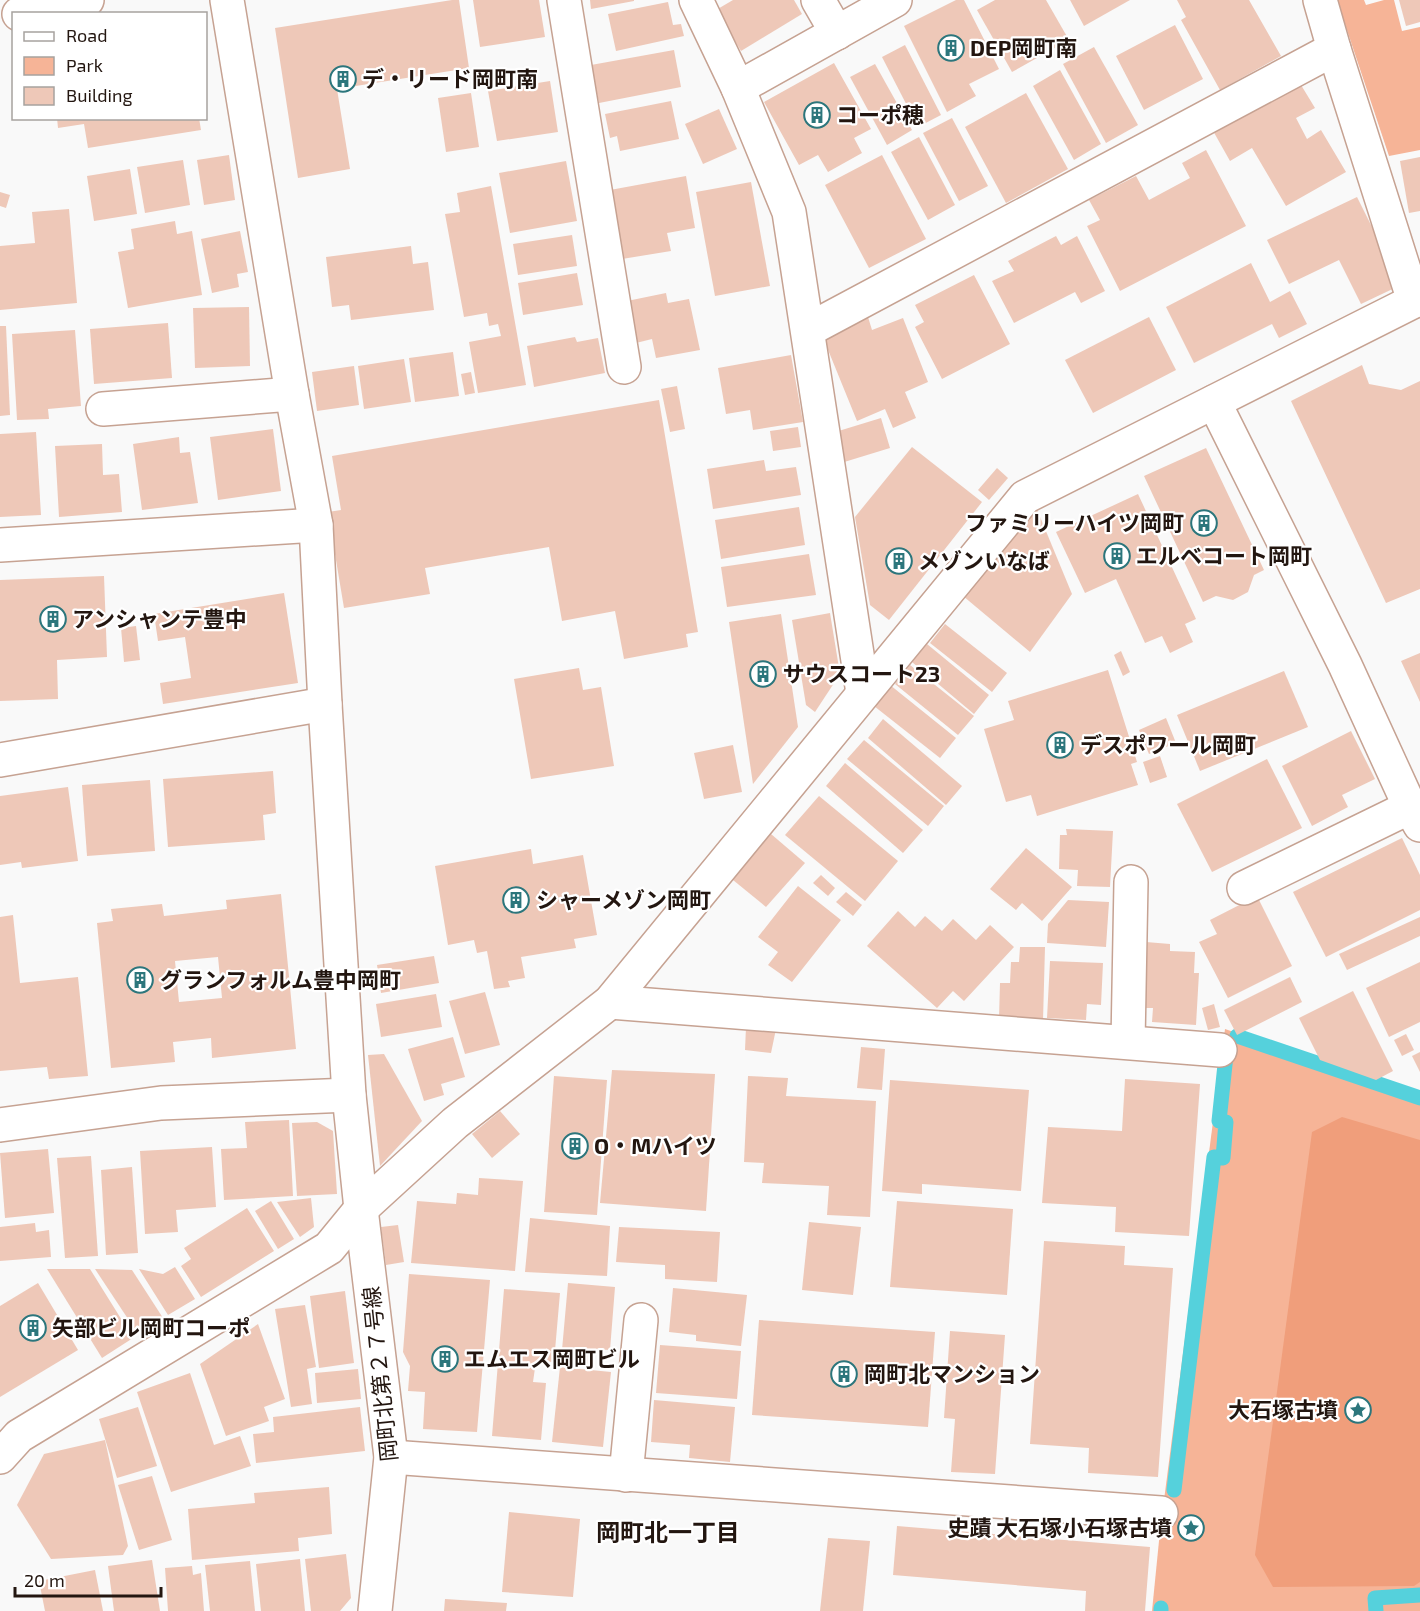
<svg xmlns="http://www.w3.org/2000/svg" width="1420" height="1611" font-family="'Exo 2','Noto Sans JP',sans-serif">
	<style>
		.green { fill: #f6b497 }
		.forest { fill: #f09e7b }
		.lines { fill: none; stroke-linecap: round; stroke-linejoin: round }
		.stream { stroke: #55d1dc; stroke-width: 15 }
		.building { fill: #eec8b8; fill-rule: evenodd }
		.minor-casing { stroke: #c6a292; stroke-width: 36 }
		.minor { stroke: #fff; stroke-width: 33 }
		.labels { text-anchor: middle; stroke-width: 4.5; stroke-linejoin: round; paint-order: stroke }
		.poi-label { font-size: 22px; font-weight: bold; fill: #231610; stroke: #fff; text-anchor: start }
		.street-label { font-size: 22px; fill: #231610; stroke: #fff }
		.neighbourhood-label { font-size: 24px; font-weight: bold; fill: #231610; stroke: #fff }
	</style>
	<rect width="100%" height="100%" fill="#f9f9f9"/>
	<!-- green -->
	<g class="green">
		<polygon points="1337,0 1364,0 1366,5 1384,0 1394,0 1402,31 1420,27 1420,150 1389,156"/>
		<polygon points="1225,1029 1420,1096 1420,1611 1152,1611 1160,1531"/>
	</g>
	<!-- forest -->
	<polygon class="forest" points="1342,1117 1420,1140 1420,1582 1414,1586 1273,1587 1255,1555 1312,1132"/>
	<g class="lines">
		<!-- stream -->
		<g class="stream">
			<polyline points="1237,1036 1420,1098"/>
			<polyline points="1174,1490 1214,1157 1223,1158 1226,1122 1219,1121 1227,1046"/>
			<polyline points="1161,1611 1161,1608"/>
			<polyline points="1376,1611 1375,1598 1420,1595"/>
		</g>
	</g>
	<!-- building -->
	<g class="building">
		<polygon points="452,0 459,0 469,68 337,89 350,169 298,178 275,28"/>
		<polygon points="473,0 539,0 545,37 480,47"/>
		<polygon points="590,0 634,0 634,1 591,9"/>
		<polygon points="733,0 794,0 802,14 741,51 716,10"/>
		<polygon points="956,0 964,0 999,69 969,84 976,96 947,112 904,26"/>
		<polygon points="995,0 1046,0 1069,40 1012,72 977,10"/>
		<polygon points="1070,0 1130,0 1084,26"/>
		<polygon points="1177,0 1249,0 1281,56 1220,90 1181,20 1186,17"/>
		<polygon points="1399,0 1420,0 1420,22 1406,26"/>
		<polygon points="668,2 673,25 681,24 684,36 616,51 608,14"/>
		<polygon points="1175,25 1203,79 1144,110 1116,56"/>
		<polygon points="905,45 941,115 918,127 882,57"/>
		<polygon points="1094,47 1138,125 1106,143 1063,64"/>
		<polygon points="674,50 681,87 599,103 591,65"/>
		<polygon points="834,63 871,129 854,138 862,153 828,172 818,155 799,165 764,102"/>
		<polygon points="875,64 912,130 887,145 850,77"/>
		<polygon points="1060,70 1101,144 1074,160 1033,86"/>
		<polygon points="1298,80 1315,108 1296,118 1307,139 1321,130 1346,172 1286,206 1252,148 1230,161 1212,129"/>
		<polygon points="550,81 558,132 497,141 488,91"/>
		<polygon points="471,93 479,147 446,152 438,98"/>
		<polygon points="1026,93 1068,169 1006,203 965,127"/>
		<polygon points="671,101 679,139 620,151 617,136 610,138 605,114"/>
		<polygon points="719,109 737,149 703,164 685,124"/>
		<polygon points="57,118 199,118 201,130 88,148 84,124 58,128"/>
		<polygon points="952,118 988,186 959,201 923,133"/>
		<polygon points="919,137 955,205 928,220 891,152"/>
		<polygon points="1206,150 1246,226 1120,291 1087,226 1100,220 1089,200 1136,176 1149,200 1190,178 1182,163"/>
		<polygon points="229,155 235,200 204,205 197,160"/>
		<polygon points="882,155 926,239 869,268 825,185"/>
		<polygon points="1420,157 1420,211 1409,213 1400,161"/>
		<polygon points="183,160 190,205 145,213 137,167"/>
		<polygon points="566,161 577,221 510,233 499,173"/>
		<polygon points="130,169 137,214 94,221 87,176"/>
		<polygon points="686,176 695,228 667,233 671,251 622,259 610,190"/>
		<polygon points="751,182 770,286 715,296 696,192"/>
		<polygon points="491,186 526,385 478,393 469,342 501,336 498,324 489,326 487,313 464,317 445,214 460,212 457,193"/>
		<polygon points="0,192 10,195 6,208 0,206"/>
		<polygon points="1357,197 1401,285 1361,304 1339,260 1289,284 1267,240"/>
		<polygon points="69,209 77,303 0,310 0,246 35,243 32,212"/>
		<polygon points="175,221 177,234 192,231 202,295 128,308 118,252 134,249 131,229"/>
		<polygon points="240,231 248,272 237,274 239,287 212,293 201,239"/>
		<polygon points="572,235 577,266 518,275 513,244"/>
		<polygon points="1056,236 1061,245 1077,236 1105,291 1081,303 1075,292 1014,323 992,281 1014,271 1008,261"/>
		<polygon points="411,246 413,264 428,262 434,310 351,320 349,305 332,307 326,257"/>
		<polygon points="1251,263 1270,302 1290,291 1307,324 1279,338 1272,324 1194,363 1166,307"/>
		<polygon points="577,273 583,305 523,315 518,283"/>
		<polygon points="974,275 1010,344 942,379 915,327 924,322 915,305"/>
		<polygon points="666,293 668,303 689,299 700,350 656,358 652,339 636,343 627,301"/>
		<polygon points="249,307 250,366 195,368 193,308"/>
		<polygon points="868,317 872,330 903,318 928,382 905,392 916,418 893,428 885,409 857,421 822,335"/>
		<polygon points="1149,317 1176,370 1093,413 1065,360"/>
		<polygon points="168,323 172,378 94,384 90,329"/>
		<polygon points="0,326 6,326 10,415 0,416"/>
		<polygon points="75,330 81,406 48,409 49,419 17,420 12,334"/>
		<polygon points="575,337 577,342 598,338 605,373 534,387 527,346"/>
		<polygon points="453,352 459,396 415,402 409,358"/>
		<polygon points="791,355 803,422 753,430 750,410 726,414 718,368"/>
		<polygon points="404,359 411,402 364,409 358,366"/>
		<polygon points="1362,365 1369,384 1401,390 1420,381 1420,589 1386,603 1291,401"/>
		<polygon points="354,366 359,405 317,411 312,372"/>
		<polygon points="471,372 475,393 465,395 461,374"/>
		<polygon points="677,386 685,429 670,432 661,389"/>
		<polygon points="659,400 698,632 686,634 688,647 624,659 615,611 562,621 549,547 425,568 430,594 344,608 328,512 341,510 332,456"/>
		<polygon points="881,418 890,448 841,463 832,433"/>
		<polygon points="798,427 801,447 773,451 770,431"/>
		<polygon points="273,429 281,491 218,500 210,437"/>
		<polygon points="36,432 41,515 0,517 0,434"/>
		<polygon points="179,437 180,453 190,452 198,503 142,510 133,444"/>
		<polygon points="102,444 103,475 119,474 122,512 59,517 55,446"/>
		<polygon points="912,447 982,502 889,620 870,605 855,517"/>
		<polygon points="1206,448 1264,570 1254,575 1248,592 1233,600 1216,596 1203,602 1144,476"/>
		<polygon points="764,460 766,471 796,467 801,495 713,509 707,469"/>
		<polygon points="997,468 1008,478 989,500 978,490"/>
		<polygon points="1138,494 1196,619 1185,624 1193,642 1170,653 1162,636 1145,643 1116,579 1085,593 1056,532"/>
		<polygon points="799,507 805,545 721,559 715,520"/>
		<polygon points="1036,507 1072,594 1030,652 963,596"/>
		<polygon points="809,554 816,595 727,607 721,567"/>
		<polygon points="104,576 107,657 57,660 58,699 0,701 0,580"/>
		<polygon points="284,593 298,683 163,704 160,683 191,678 185,637 158,641 154,614"/>
		<polygon points="830,613 840,674 815,712 806,705 792,620"/>
		<polygon points="781,614 798,727 753,784 729,622"/>
		<polygon points="945,624 1007,673 992,692 930,643"/>
		<polygon points="136,626 140,660 124,662 121,628"/>
		<polygon points="927,644 989,695 974,714 912,662"/>
		<polygon points="1121,651 1130,672 1123,676 1114,655"/>
		<polygon points="1420,653 1420,702 1401,661"/>
		<polygon points="910,665 974,716 958,735 895,684"/>
		<polygon points="579,668 583,690 601,687 614,766 531,779 514,679"/>
		<polygon points="1108,670 1137,762 1131,764 1138,785 1037,816 1031,795 1006,802 984,729 1014,720 1008,701"/>
		<polygon points="1284,671 1308,727 1200,771 1177,715"/>
		<polygon points="890,685 956,738 940,758 874,706"/>
		<polygon points="1166,718 1176,743 1149,754 1139,730"/>
		<polygon points="883,719 962,786 946,805 868,738"/>
		<polygon points="1351,731 1375,779 1342,795 1348,807 1312,826 1282,766"/>
		<polygon points="864,740 944,806 928,826 847,759"/>
		<polygon points="733,745 742,792 704,799 694,753"/>
		<polygon points="1160,756 1167,777 1150,783 1143,762"/>
		<polygon points="1267,759 1302,828 1212,872 1177,804"/>
		<polygon points="845,763 923,830 903,853 826,786"/>
		<polygon points="273,771 276,813 263,815 265,840 168,847 163,779"/>
		<polygon points="150,780 155,851 87,856 82,785"/>
		<polygon points="68,787 78,861 22,868 21,862 0,865 0,796"/>
		<polygon points="819,796 898,861 865,901 785,835"/>
		<polygon points="1066,829 1113,831 1110,887 1077,886 1078,870 1059,869 1060,835 1067,835"/>
		<polygon points="771,834 805,863 766,907 733,880"/>
		<polygon points="1402,838 1420,875 1420,910 1326,957 1293,892"/>
		<polygon points="1026,848 1072,887 1042,921 1022,903 1016,910 990,889"/>
		<polygon points="531,849 533,864 583,855 597,935 574,939 576,948 521,957 525,978 508,981 510,987 494,989 487,951 477,953 474,940 448,945 435,866"/>
		<polygon points="821,875 835,888 828,896 813,883"/>
		<polygon points="798,886 841,920 792,982 768,965 778,952 758,937"/>
		<polygon points="846,892 862,905 853,916 836,902"/>
		<path d="M 281,894 L 296,1049 L 212,1058 L 211,1038 L 173,1042 L 175,1062 L 111,1068 L 97,923 L 113,921 L 111,909 L 162,904 L 164,916 L 227,909 L 226,900 ZM 218,957 L 222,998 L 179,1002 L 175,961 Z"/>
		<polygon points="1257,896 1292,966 1228,998 1199,942 1217,934 1210,920"/>
		<polygon points="1068,900 1109,902 1106,947 1047,943 1048,924"/>
		<polygon points="898,911 915,927 925,916 942,931 953,919 976,940 990,925 1014,947 964,1001 953,991 937,1008 867,946"/>
		<polygon points="13,915 20,983 78,977 88,1076 49,1079 47,1067 0,1071 0,917"/>
		<polygon points="1420,917 1420,936 1347,970 1339,954"/>
		<polygon points="1146,942 1170,944 1170,951 1195,952 1194,973 1199,973 1196,1025 1152,1022 1153,1008 1143,1008"/>
		<polygon points="1020,947 1045,947 1043,1021 999,1019 1000,983 1010,983 1011,962 1019,962"/>
		<polygon points="434,956 439,983 381,993 377,965"/>
		<polygon points="1050,961 1103,963 1101,1005 1087,1004 1086,1020 1047,1018"/>
		<polygon points="1420,962 1420,1022 1389,1037 1366,988"/>
		<polygon points="1290,977 1302,1002 1237,1035 1224,1010"/>
		<polygon points="1353,991 1393,1071 1376,1080 1320,1060 1299,1018"/>
		<polygon points="485,992 500,1045 465,1054 449,1001"/>
		<polygon points="436,994 442,1027 381,1037 376,1004"/>
		<polygon points="1214,1004 1220,1027 1208,1030 1202,1008"/>
		<polygon points="746,1027 776,1029 771,1053 745,1050"/>
		<polygon points="1406,1034 1414,1050 1402,1056 1394,1040"/>
		<polygon points="453,1037 465,1077 441,1084 444,1095 424,1101 408,1049"/>
		<polygon points="861,1047 885,1049 882,1090 857,1088"/>
		<polygon points="1420,1052 1420,1072 1412,1056"/>
		<polygon points="384,1054 422,1121 380,1166 368,1055"/>
		<polygon points="612,1070 715,1074 706,1211 600,1203"/>
		<polygon points="554,1076 607,1080 597,1215 544,1212"/>
		<polygon points="748,1076 788,1078 786,1096 876,1101 870,1217 827,1215 829,1186 762,1183 764,1163 744,1162"/>
		<polygon points="1125,1079 1200,1084 1189,1236 1115,1232 1116,1207 1042,1203 1048,1127 1122,1131"/>
		<polygon points="890,1080 1029,1090 1021,1191 922,1184 922,1194 882,1191"/>
		<polygon points="500,1111 520,1134 492,1158 472,1134"/>
		<polygon points="289,1120 293,1196 224,1200 221,1149 247,1148 245,1122"/>
		<polygon points="317,1122 333,1131 337,1194 297,1196 292,1123"/>
		<polygon points="212,1147 216,1207 176,1210 178,1232 145,1234 140,1151"/>
		<polygon points="48,1149 54,1213 5,1218 0,1153"/>
		<polygon points="91,1156 98,1256 65,1258 57,1158"/>
		<polygon points="132,1167 138,1253 106,1255 101,1170"/>
		<polygon points="479,1178 523,1181 515,1271 411,1263 417,1201 456,1204 457,1193 478,1195"/>
		<polygon points="311,1198 314,1227 300,1237 277,1202"/>
		<polygon points="271,1201 294,1239 278,1249 255,1211"/>
		<polygon points="897,1201 1013,1209 1007,1295 890,1287"/>
		<polygon points="247,1208 274,1251 201,1297 181,1266 191,1259 184,1248"/>
		<polygon points="530,1218 610,1226 607,1276 525,1272"/>
		<polygon points="809,1222 861,1227 853,1295 802,1290"/>
		<polygon points="35,1223 36,1232 49,1230 51,1257 0,1261 0,1227"/>
		<polygon points="398,1225 404,1262 386,1265 381,1227"/>
		<polygon points="619,1227 720,1232 717,1282 665,1279 665,1265 616,1262"/>
		<polygon points="1044,1241 1125,1246 1124,1265 1173,1268 1158,1477 1088,1473 1089,1448 1030,1444"/>
		<polygon points="175,1267 195,1299 168,1315 139,1269 163,1274"/>
		<polygon points="47,1269 90,1269 133,1338 102,1358"/>
		<polygon points="95,1269 132,1270 163,1318 138,1334"/>
		<polygon points="409,1274 490,1280 477,1432 423,1429 425,1392 408,1391 410,1366 403,1352"/>
		<polygon points="38,1283 78,1350 0,1397 0,1306"/>
		<polygon points="568,1283 615,1287 610,1350 592,1349 591,1364 561,1361"/>
		<polygon points="673,1288 747,1295 741,1346 696,1341 696,1335 669,1332"/>
		<polygon points="504,1289 560,1293 554,1362 536,1361 533,1382 546,1383 541,1440 492,1436"/>
		<polygon points="345,1291 354,1363 319,1368 310,1296"/>
		<polygon points="305,1305 316,1367 307,1369 312,1404 291,1407 275,1309"/>
		<polygon points="759,1320 935,1332 928,1427 752,1415"/>
		<polygon points="258,1324 285,1399 264,1407 269,1421 226,1436 200,1364"/>
		<polygon points="950,1331 1005,1335 995,1474 951,1472 955,1419 944,1418"/>
		<polygon points="660,1345 741,1351 737,1399 656,1393"/>
		<polygon points="560,1367 611,1372 603,1447 552,1442"/>
		<polygon points="358,1369 361,1399 317,1403 315,1373"/>
		<polygon points="190,1373 214,1445 240,1436 251,1466 171,1492 137,1392"/>
		<polygon points="654,1400 735,1407 730,1462 689,1458 690,1445 651,1442"/>
		<polygon points="138,1407 157,1466 117,1478 99,1419"/>
		<polygon points="360,1407 365,1451 256,1463 253,1434 274,1432 273,1417"/>
		<polygon points="105,1440 128,1546 123,1555 51,1559 17,1505 44,1454"/>
		<polygon points="152,1476 172,1540 139,1550 118,1485"/>
		<polygon points="329,1487 332,1534 298,1538 299,1551 192,1560 188,1509 255,1503 254,1493"/>
		<polygon points="509,1512 580,1519 573,1597 502,1592"/>
		<polygon points="897,1526 1150,1547 1145,1611 1085,1611 1086,1591 893,1575"/>
		<polygon points="828,1538 870,1541 863,1611 820,1611"/>
		<polygon points="346,1554 351,1598 340,1611 311,1611 305,1559"/>
		<polygon points="300,1559 305,1611 261,1611 256,1564"/>
		<polygon points="152,1560 160,1611 114,1611 108,1566"/>
		<polygon points="250,1561 255,1611 210,1611 205,1565"/>
		<polygon points="192,1566 193,1575 201,1573 204,1611 168,1611 165,1568"/>
		<polygon points="95,1570 103,1611 45,1611 39,1581"/>
		<polygon points="445,1599 507,1603 506,1611 444,1611"/>
	</g>
	<g class="lines">
		<!-- minor casing -->
		<g class="minor-casing">
			<g id="minor">
				<polyline points="227,0 292,394 316,525 325,704 349,1095 361,1209 391,1457 375,1611"/>
				<polyline points="564,0 624,367"/>
				<polyline points="696,0 738,88 789,212 863,693"/>
				<polyline points="818,0 837,33"/>
				<polyline points="1320,0 1334,49 1414,301"/>
				<polyline points="19,14 87,0"/>
				<polyline points="738,88 895,0"/>
				<polyline points="808,330 1334,49"/>
				<polyline points="1214,402 1345,665 1410,807 1420,825"/>
				<polyline points="103,409 292,394"/>
				<polyline points="0,545 316,525"/>
				<polyline points="0,760 325,704"/>
				<polyline points="1244,888 1410,807"/>
				<polyline points="610,1002 1220,1050"/>
				<polyline points="1128,1042 1131,882"/>
				<polyline points="0,1125 161,1103 349,1095"/>
				<polyline points="0,1457 19,1436 329,1248 361,1209 455,1123 610,1002 1025,497 1420,298"/>
				<polyline points="391,1457 1161,1513"/>
				<polyline points="626,1475 641,1320"/>
			</g>
		</g>
		<!-- minor -->
		<use href="#minor" class="minor"/>
	</g>
	<!-- icons -->
	<defs>
		<g id="building-ring" transform="scale(1.35)"><circle r="9.5" fill="#fff" stroke="#2c767c" stroke-width="1.5"/><path d="M-4-6H4V6H1V3H-1V6H-4ZM-2.5-4.3h1.7v1.8h-1.7ZM.8-4.3h1.7v1.8H.8ZM-2.5-1h1.7V.8h-1.7ZM.8-1h1.7V.8H.8Z" fill="#2c767c"/></g>
		<g id="sight-ring" transform="scale(1.35)"><circle r="9.5" fill="#fff" stroke="#2c767c" stroke-width="1.5"/><path d="M0-6L1.8-2.2L6-1.7L2.9 1.2L3.7 5.4L0 3.3L-3.7 5.4L-2.9 1.2L-6-1.7L-1.8-2.2Z" fill="#2c767c"/></g>
	</defs>
	<g fill-rule="evenodd">
		<use href="#building-ring" x="951" y="48"/>
		<use href="#building-ring" x="343" y="79"/>
		<use href="#building-ring" x="817" y="115"/>
		<use href="#building-ring" x="1204" y="523"/>
		<use href="#building-ring" x="1117" y="556"/>
		<use href="#building-ring" x="899" y="561"/>
		<use href="#building-ring" x="53" y="619"/>
		<use href="#building-ring" x="763" y="674"/>
		<use href="#building-ring" x="1060" y="745"/>
		<use href="#building-ring" x="516" y="900"/>
		<use href="#building-ring" x="140" y="980"/>
		<use href="#building-ring" x="575" y="1146"/>
		<use href="#building-ring" x="33" y="1328"/>
		<use href="#building-ring" x="445" y="1359"/>
		<use href="#building-ring" x="844" y="1374"/>
		<use href="#sight-ring" x="1358" y="1410"/>
		<use href="#sight-ring" x="1191" y="1528"/>
	</g>
	<g class="labels">
		<!-- poi labels -->
		<g class="poi-label">
			<text x="970" y="56">DEP岡町南</text>
			<text x="362" y="87">デ・リード岡町南</text>
			<text x="836" y="123">コーポ穂</text>
			<text x="1184" y="531" text-anchor="end">ファミリーハイツ岡町</text>
			<text x="1136" y="564">エルベコート岡町</text>
			<text x="918" y="569">メゾンいなば</text>
			<text x="72" y="627">アンシャンテ豊中</text>
			<text x="783" y="682">サウスコート23</text>
			<text x="1080" y="753">デスポワール岡町</text>
			<text x="536" y="908">シャーメゾン岡町</text>
			<text x="160" y="988">グランフォルム豊中岡町</text>
			<text x="594" y="1154">O・Mハイツ</text>
			<text x="52" y="1336">矢部ビル岡町コーポ</text>
			<text x="464" y="1367">エムエス岡町ビル</text>
			<text x="864" y="1382">岡町北マンション</text>
			<text x="1338" y="1418" text-anchor="end">大石塚古墳</text>
			<text x="1172" y="1536" text-anchor="end">史蹟 大石塚小石塚古墳</text>
		</g>
		<!-- street labels -->
		<g class="street-label">
			<text transform="translate(380 1374) rotate(-96)" y="8">岡町北第２７号線</text>
		</g>
		<!-- neighbourhood labels -->
		<g class="neighbourhood-label">
			<text x="668" y="1541">岡町北一丁目</text>
		</g>
	</g>
	<!-- legend -->
	<rect x="12" y="12" width="195" height="108" fill="#ffffff" stroke="#a7a29f" stroke-width="1.5"/>
	<rect x="24" y="32" width="30" height="9" fill="#ffffff" stroke="#a7a29f" stroke-width="1.5"/>
	<text x="66" y="42" font-size="18" fill="#231610">Road</text>
	<rect x="24" y="57" width="30" height="18" fill="#f6b497" stroke="#a7a29f" stroke-width="1.5"/>
	<text x="66" y="72" font-size="18" fill="#231610">Park</text>
	<rect x="24" y="87" width="30" height="18" fill="#eec8b8" stroke="#a7a29f" stroke-width="1.5"/>
	<text x="66" y="102" font-size="18" fill="#231610">Building</text>
	<!-- scale -->
	<path d="M15 1587v9h146v-9" fill="none" stroke="#231610" stroke-width="3"/>
	<text x="24" y="1587" font-size="18" fill="#231610" stroke="#ffffff" stroke-width="4.5" paint-order="stroke">20 m</text>
</svg>
